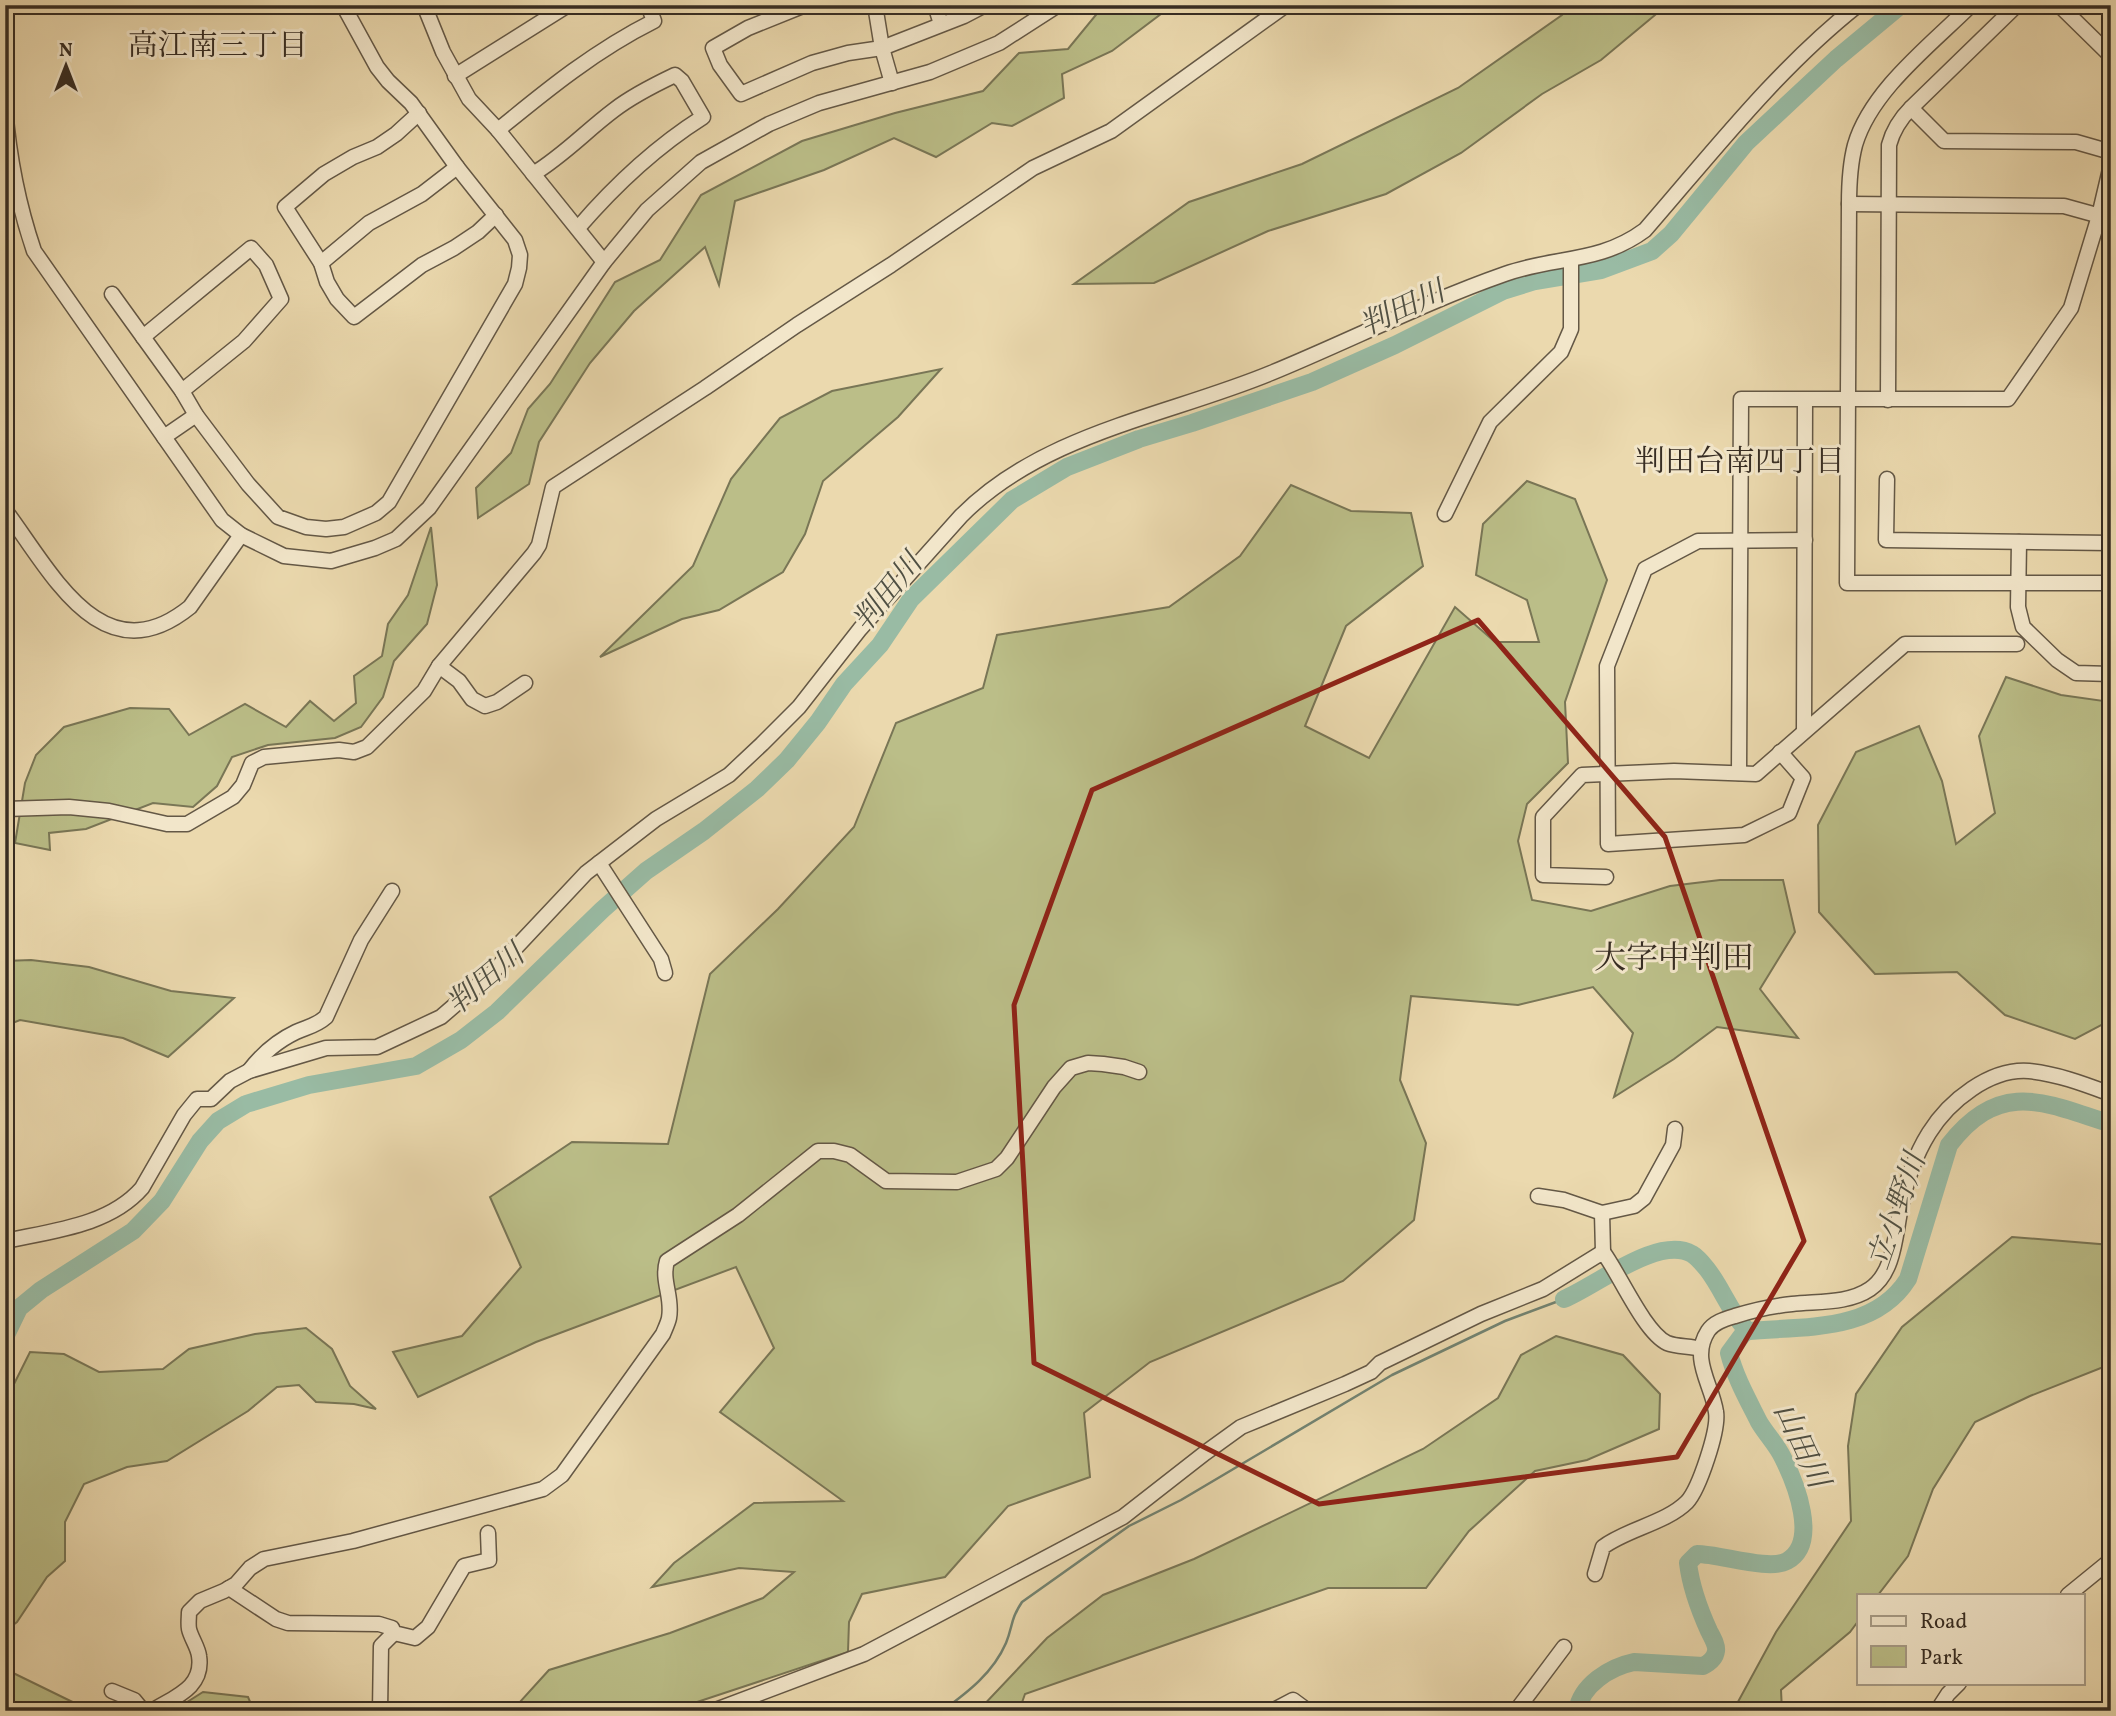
<svg xmlns="http://www.w3.org/2000/svg" width="2116" height="1716" font-family="Vollkorn,'Noto Serif JP',serif">
	<style>
		.green { fill: #bbbe88; stroke: #797656; stroke-width: 2 }
		.lines { fill: none; stroke-linecap: round; stroke-linejoin: round }
		.stream { stroke: #728270; stroke-width: 2.5 }
		.river { stroke: #99bba4; stroke-width: 18 }
		.minor-casing { stroke: #645846; stroke-width: 17 }
		.minor { stroke: #f2e6ca; stroke-width: 14 }
		.marked { fill: none; stroke: #8f2418; stroke-width: 5; stroke-linejoin: round }
		.labels { text-anchor: middle; stroke-width: 6; stroke-linejoin: round; paint-order: stroke }
		.neighbourhood-label { font-size: 30px; fill: #372d23; stroke: #f2e6ca }
		.water-label { font-size: 30px; font-style: italic; fill: #505043; stroke: #f2e6ca }
		.quarter-label { font-size: 32px; fill: #372d23; stroke: #f2e6ca }
	</style>
	<rect width="100%" height="100%" fill="#ebd9ae"/>
	<filter id="stains"><feTurbulence type="fractalNoise" baseFrequency=".00286" numOctaves="4"/><feColorMatrix values="0 0 0 0 .2 0 0 0 0 .09 0 0 0 0 .02 0 0 0 .5 -.17"/></filter>
	<radialGradient id="worn" r=".72"><stop offset=".6" stop-color="#630" stop-opacity="0"/><stop offset="1" stop-color="#630" stop-opacity=".3"/></radialGradient>
	<!-- green -->
	<g class="green">
		<polygon points="1104,5 1178,5 1169,8 1112,51 1062,74 1064,98 1012,126 992,123 936,157 894,138 824,170 735,201 719,285 705,247 634,311 590,363 539,442 529,484 478,518 476,488 511,453 528,409 550,384 615,282 660,260 701,195 802,141 895,113 983,91 1019,53 1068,49"/>
		<polygon points="1570,5 1667,5 1601,60 1542,94 1461,153 1386,194 1268,231 1154,283 1074,284 1189,202 1302,164 1458,88 1562,15"/>
		<polygon points="941,369 898,417 823,481 805,534 783,572 719,610 682,619 600,657 693,566 731,479 780,418 832,391"/>
		<polygon points="1527,481 1575,499 1607,580 1565,702 1568,763 1527,804 1518,841 1532,900 1591,911 1670,886 1720,880 1783,880 1795,932 1760,989 1798,1038 1717,1027 1674,1059 1614,1097 1633,1033 1593,987 1518,1005 1411,996 1400,1080 1426,1143 1414,1220 1343,1281 1150,1362 1084,1413 1090,1477 1008,1506 945,1577 862,1594 849,1622 848,1652 670,1711 494,1711 520,1702 549,1670 670,1633 763,1598 794,1572 739,1568 652,1587 674,1563 754,1503 843,1501 720,1412 774,1348 736,1267 536,1342 418,1397 393,1352 462,1336 521,1267 490,1197 572,1142 668,1144 710,974 778,909 854,827 896,723 983,688 997,635 1169,607 1240,556 1291,485 1351,511 1411,513 1423,566 1346,626 1305,726 1369,758 1455,607 1495,642 1539,642 1527,600 1476,575 1483,524"/>
		<polygon points="431,527 437,585 427,624 394,661 383,697 361,727 335,738 268,745 232,757 217,786 193,807 153,803 86,829 49,833 50,850 15,843 25,783 36,755 64,727 130,708 169,709 189,735 245,704 286,727 310,701 334,721 356,703 354,676 382,656 388,624 408,595"/>
		<polygon points="2006,677 2061,695 2111,702 2111,1020 2075,1039 2005,1015 1957,972 1875,974 1819,912 1818,825 1856,752 1919,726 1942,781 1956,844 1995,813 1979,736"/>
		<polygon points="31,960 89,967 171,991 234,998 168,1057 123,1038 20,1020 5,1026 5,961"/>
		<polygon points="2012,1237 2111,1245 2111,1364 2030,1396 1975,1422 1933,1489 1908,1556 1878,1595 1859,1595 1859,1620 1850,1632 1781,1690 1782,1711 1733,1711 1776,1632 1851,1521 1848,1446 1856,1394 1902,1327"/>
		<polygon points="306,1328 332,1349 350,1386 376,1409 354,1404 316,1402 299,1385 277,1387 248,1411 167,1461 127,1467 84,1484 65,1522 65,1561 47,1577 17,1622 5,1631 5,1442 13,1421 14,1384 30,1352 64,1354 99,1372 163,1369 189,1349 255,1334"/>
		<polygon points="1556,1336 1623,1355 1660,1394 1659,1429 1587,1460 1535,1471 1469,1531 1426,1588 1328,1588 1025,1694 1019,1711 978,1711 1047,1638 1103,1595 1194,1559 1423,1449 1498,1398 1521,1355"/>
		<polygon points="5,1669 91,1711 5,1711"/>
		<polygon points="203,1692 248,1697 254,1711 173,1711"/>
	</g>
	<g class="lines">
		<!-- stream -->
		<path class="stream" d="M 942,1711 C 968,1692 993,1673 1006,1643 C 1013,1626 1010,1620 1022,1602 L 1129,1526 L 1181,1500 L 1392,1375 L 1505,1321 L 1564,1299"/>
		<!-- river -->
		<g class="river">
			<path d="M 1564,1299 C 1596,1286 1658,1235 1692,1254 C 1697,1257 1703,1264 1707,1269 C 1721,1287 1729,1309 1744,1327"/>
			<path d="M 1748,1331 C 1804,1326 1874,1333 1908,1279 L 1949,1145 C 2000,1079 2044,1102 2111,1124"/>
			<polyline points="5,1337 19,1308 41,1290 133,1231 162,1201 200,1141 218,1121 246,1104 309,1085 416,1066 461,1040 497,1012 602,910 646,871 704,831 757,789 787,760 818,722 844,684 880,645 911,599 1012,500 1067,467 1139,439 1192,423 1312,382 1395,345 1503,291 1535,281 1601,270 1652,251 1671,234 1746,143 1836,59 1901,5"/>
			<path d="M 1577,1711 C 1581,1685 1610,1667 1634,1662 L 1703,1666 C 1709,1663 1715,1659 1716,1651 C 1717,1645 1712,1637 1709,1631 C 1699,1609 1691,1588 1688,1563 L 1697,1554 C 1720,1554 1769,1571 1787,1561 C 1820,1543 1795,1482 1783,1458 C 1777,1445 1766,1434 1759,1422 C 1748,1400 1735,1377 1729,1353 L 1743,1334 L 1748,1331"/>
		</g>
		<!-- minor casing -->
		<g class="minor-casing">
			<g id="minor">
				<polyline points="424,5 443,52 469,99 498,130 604,262"/>
				<polyline points="805,5 748,28 713,48 720,65 741,94 812,63 848,53 882,48 964,16 985,5"/>
				<polyline points="875,5 882,48 892,83"/>
				<polyline points="935,5 941,24"/>
				<path d="M 1971,5 C 1932,44 1871,90 1855,145 C 1850,164 1849,184 1849,204 L 1847,583 L 2111,583"/>
				<polyline points="2059,5 2111,56"/>
				<polyline points="455,76 568,5"/>
				<path d="M 5,108 C 9,158 18,204 34,251 L 222,520 L 241,535 L 284,556 L 331,561 L 375,548 L 396,539 L 429,508 L 604,262 L 647,210 L 701,162 L 769,124 L 819,103 L 930,72 L 999,43 L 1058,5"/>
				<polyline points="1911,108 1944,141 2076,142 2111,152"/>
				<polyline points="419,113 396,134 377,147 353,157 324,174 285,207 321,263 327,282 337,299 354,317 422,265 454,248 478,232 496,215"/>
				<path d="M 498,130 C 548,89 596,50 654,21 L 648,5"/>
				<path d="M 533,174 C 563,156 586,131 614,110 C 632,96 654,85 675,75 L 682,81 L 703,117 C 654,148 615,185 578,228"/>
				<polyline points="1849,204 2064,206 2111,219"/>
				<polyline points="321,263 369,223 422,194 457,167"/>
				<polyline points="112,294 182,391 196,415 248,484 278,517 306,527 326,529 344,527 376,513 389,502 515,284 519,268 520,255 515,240 457,167 411,103 388,81 377,67 343,5"/>
				<polyline points="143,337 251,248 266,265 281,299 244,341 182,391"/>
				<path d="M 1888,400 L 1889,145 C 1893,130 1900,119 1911,108 L 2017,5"/>
				<polyline points="164,437 196,415"/>
				<polyline points="1887,479 1886,540 2111,543"/>
				<path d="M 5,510 C 51,571 102,678 190,607 L 241,535"/>
				<polyline points="1445,514 1490,422 1561,352 1571,329 1571,261"/>
				<polyline points="2019,542 2018,607 2023,627 2057,660 2076,673 2111,674"/>
				<polyline points="439,666 459,681 472,699 485,706 497,702 525,683"/>
				<polyline points="1804,731 1805,400"/>
				<polyline points="1780,752 1803,778 1789,813 1744,835 1608,844 1607,666 1645,569 1698,541 1805,540"/>
				<polyline points="1739,773 1741,399 2008,399 2071,308 2099,216 2111,165"/>
				<polyline points="5,809 69,807 109,811 167,824 187,824 233,797 243,785 252,763 264,757 339,750 354,752 367,747 424,691 439,666 534,553 539,545 553,487 705,388 797,325 891,265 1033,168 1111,131 1286,5"/>
				<polyline points="599,863 661,959 665,973"/>
				<polyline points="1606,877 1543,875 1543,817 1582,775 1674,771 1756,774 1905,644 2017,644"/>
				<path d="M 249,1071 C 262,1054 277,1041 296,1032 C 307,1027 316,1026 326,1017 L 361,940 L 392,891"/>
				<polyline points="1538,1196 1564,1200 1602,1213 1634,1206 1644,1198 1673,1145 1675,1129"/>
				<polyline points="1602,1213 1603,1252"/>
				<path d="M 5,1241 C 51,1231 109,1226 142,1188 L 184,1115 L 197,1099 L 211,1099 L 230,1081 L 249,1071 L 326,1048 L 377,1047 L 441,1017 L 492,973 L 586,873 L 656,819 L 729,775 L 762,744 L 799,707 L 860,629 L 961,516 C 1043,433 1167,416 1271,373 C 1349,341 1425,302 1505,274 C 1555,256 1599,264 1645,230 C 1712,153 1777,69 1858,5"/>
				<path d="M 1595,1574 L 1603,1547 C 1627,1529 1666,1523 1687,1502 C 1699,1489 1719,1430 1716,1412 C 1712,1384 1690,1359 1708,1331 C 1714,1322 1725,1319 1735,1316 C 1754,1310 1772,1306 1792,1304 C 1817,1301 1848,1304 1870,1289 C 1895,1272 1895,1234 1901,1207 C 1906,1182 1916,1154 1929,1133 C 1949,1101 1990,1068 2029,1071 C 2058,1074 2084,1084 2111,1094"/>
				<polyline points="229,1588 276,1619 288,1623 379,1624 392,1628 394,1633 415,1638 428,1627 464,1566 489,1560 488,1533"/>
				<polyline points="2068,1595 2111,1560"/>
				<polyline points="112,1691 134,1700 143,1711"/>
				<path d="M 152,1711 C 174,1697 204,1688 199,1656 C 198,1647 191,1638 189,1629 C 188,1624 189,1617 189,1612 L 200,1601 L 224,1591 L 236,1584 L 250,1568 L 264,1559 L 353,1541 L 543,1489 L 562,1475 L 663,1334 C 665,1329 668,1323 669,1318 C 673,1297 661,1281 667,1261 L 738,1215 L 818,1151 L 834,1151 L 850,1155 L 886,1181 L 957,1182 L 996,1169 L 1007,1158 L 1054,1087 L 1071,1068 L 1088,1063 L 1103,1064 L 1124,1067 L 1139,1072"/>
				<polyline points="380,1711 381,1646 394,1633"/>
				<path d="M 713,1711 L 864,1654 L 1123,1517 L 1205,1453 L 1241,1427 L 1345,1384 L 1371,1372 L 1380,1363 L 1481,1314 L 1543,1289 L 1603,1252 C 1619,1273 1644,1332 1667,1343 C 1677,1347 1690,1346 1700,1349"/>
				<polyline points="1272,1711 1293,1700 1308,1711"/>
				<polyline points="1516,1711 1564,1647"/>
				<polyline points="1937,1711 1948,1694 1959,1683"/>
			</g>
		</g>
		<!-- minor -->
		<use href="#minor" class="minor"/>
	</g>
	<!-- marked area -->
	<path class="marked" d="M 1478,620 L 1665,837 L 1804,1241 L 1677,1457 L 1319,1504 L 1034,1363 L 1014,1005 L 1092,790 Z"/>
	<g class="labels">
		<!-- neighbourhood labels -->
		<g class="neighbourhood-label">
			<text x="218" y="55">高江南三丁目</text>
			<text x="1740" y="471">判田台南四丁目</text>
		</g>
		<!-- water labels -->
		<g class="water-label">
			<text transform="translate(1402 308) rotate(-25)" y="10">判田川</text>
			<text transform="translate(887 592) rotate(-51)" y="10">判田川</text>
			<text transform="translate(485 979) rotate(-40)" y="10">判田川</text>
			<text transform="translate(1896 1211) rotate(-71)" y="10">立小野川</text>
			<text transform="translate(1802 1445) rotate(65)" y="10">山田川</text>
		</g>
		<!-- quarter labels -->
		<g class="quarter-label">
			<text x="1674" y="968">大字中判田</text>
		</g>
	</g>
	<!-- margin -->
	<rect width="2116" height="1716" fill="none" stroke="#ebd9ae" stroke-width="28"/>
	<rect x="7" y="7" width="2102" height="1702" fill="none" stroke="#372d23" stroke-width="3.5"/>
	<rect x="14" y="14" width="2088" height="1688" fill="none" stroke="#372d23" stroke-width="2"/>
	<!-- legend -->
	<rect x="1857" y="1594" width="228" height="91" fill="#f2e6ca" stroke="#a79c87" stroke-width="2"/>
	<rect x="1871" y="1616" width="35" height="10" fill="#f2e6ca" stroke="#a79c87" stroke-width="2"/>
	<text x="1920" y="1628" font-size="21" fill="#372d23">Road</text>
	<rect x="1871" y="1646" width="35" height="21" fill="#bbbe88" stroke="#a79c87" stroke-width="2"/>
	<text x="1920" y="1664" font-size="21" fill="#372d23">Park</text>
	<!-- north arrow -->
	<g transform="translate(66 66)" stroke="#f2e6ca" stroke-width="5" paint-order="stroke">
	<path d="M0-5L12 26L0 18L-12 26Z" fill="#372d23"/>
	<text y="-10" font-size="19" font-weight="bold" text-anchor="middle" fill="#372d23">N</text>
	</g>
	<rect width="100%" height="100%" filter="url(#stains)"/>
	<rect width="100%" height="100%" fill="url(#worn)"/>
</svg>
